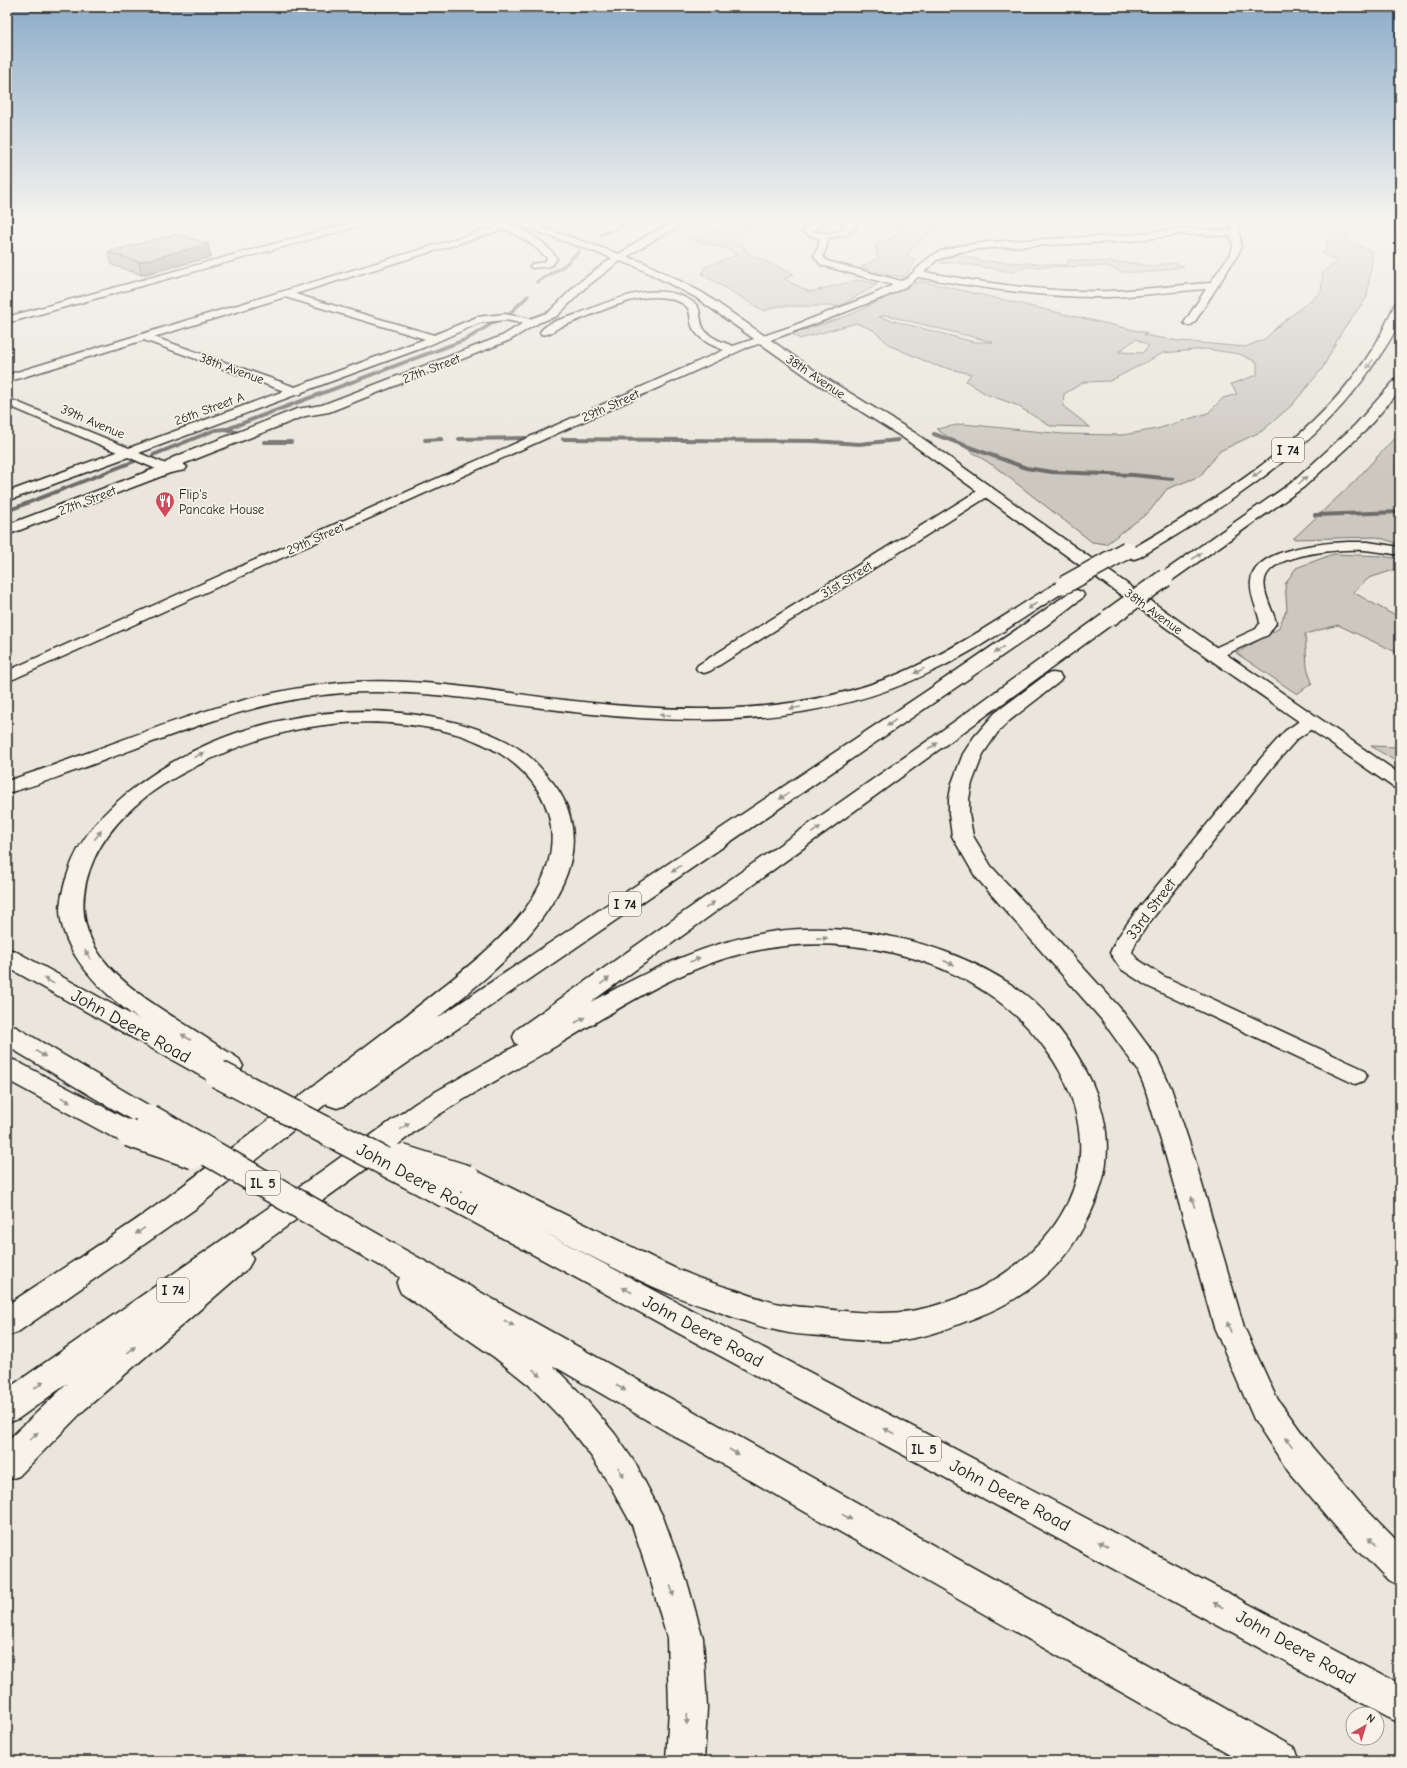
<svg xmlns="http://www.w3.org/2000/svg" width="1407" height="1768" font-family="'Comic Neue',sans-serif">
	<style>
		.green { fill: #ccc8c0; stroke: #74726e; fill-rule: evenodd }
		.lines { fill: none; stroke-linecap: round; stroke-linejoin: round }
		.stream-far1 { stroke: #6d6c68; stroke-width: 3.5 }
		.stream { stroke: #6d6c68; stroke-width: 4 }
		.street-casing { stroke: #1c1c1c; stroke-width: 3 }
		.secondary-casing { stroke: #1c1c1c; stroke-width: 3 }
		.highway-casing { stroke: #1c1c1c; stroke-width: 3 }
		.street { fill: #f7f3e8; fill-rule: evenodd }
		.secondary { fill: #f7f3e8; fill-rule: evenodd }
		.highway { fill: #f7f3e8; fill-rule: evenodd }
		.highway-bridge-far1-casing { stroke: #1c1c1c; stroke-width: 20; stroke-linecap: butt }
		.highway-bridge-casing { stroke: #1c1c1c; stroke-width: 30; stroke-linecap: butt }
		.highway-bridge-far1 { stroke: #f7f3e8; stroke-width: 17 }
		.highway-bridge { stroke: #f7f3e8; stroke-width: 27 }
		.wall { fill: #9d9b94; stroke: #1c1c1c }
		.shaded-wall { fill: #7f7e78; stroke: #1c1c1c }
		.building { fill: #b6b4ac; stroke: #1c1c1c }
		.oneway { fill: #94928c }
		.labels { text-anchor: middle; stroke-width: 3.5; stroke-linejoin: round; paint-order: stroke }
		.far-street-label { font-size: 13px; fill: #1c1c1c; stroke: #f7f3e8 }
		.far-poi-label { font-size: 13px; fill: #1c1c1c; stroke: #f7f3e8; text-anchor: start }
		.shield { fill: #f7f3e8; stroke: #5e5c59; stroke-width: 1 }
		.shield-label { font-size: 14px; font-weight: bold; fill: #1c1c1c }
		.street-label { font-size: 15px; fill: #1c1c1c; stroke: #f7f3e8 }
		.near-street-label { font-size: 18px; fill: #1c1c1c; stroke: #f7f3e8 }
	</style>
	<rect width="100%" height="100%" fill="#eae6dc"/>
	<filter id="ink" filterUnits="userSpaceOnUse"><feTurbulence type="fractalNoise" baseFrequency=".025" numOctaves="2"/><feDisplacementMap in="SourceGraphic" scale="8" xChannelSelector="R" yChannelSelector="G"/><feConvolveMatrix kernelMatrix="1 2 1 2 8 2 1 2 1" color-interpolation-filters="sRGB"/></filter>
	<g filter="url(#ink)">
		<!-- green -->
		<g class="green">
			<polygon points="736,223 757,223 738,237 747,253 794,274 784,279 810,292 858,280 878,284 840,306 778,306 764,311 702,274 705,267 737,255 731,250 689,239"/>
			<polygon points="877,223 1005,223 1008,226 985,229 944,227 926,236 907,254 916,260 904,277 886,275 861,267 878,258 875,247 902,232 889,225"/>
			<path d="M 1338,223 L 1356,223 L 1356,225 L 1343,238 L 1373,252 L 1367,297 L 1342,331 L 1322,369 L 1292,405 L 1262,431 L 1220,451 L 1200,476 L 1167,489 L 1149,512 L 1106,544 L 1092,542 L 994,466 L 936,429 L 963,424 L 1063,434 L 1123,435 L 1157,429 L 1208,413 L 1223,398 L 1237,394 L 1231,384 L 1257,375 L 1257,362 L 1239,354 L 1206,349 L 1163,353 L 1110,381 L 1084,382 L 1064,394 L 1063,406 L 1090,427 L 1050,426 L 1016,405 L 986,394 L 966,381 L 971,374 L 934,365 L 891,346 L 873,330 L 856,323 L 800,339 L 792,334 L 850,315 L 921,281 L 1147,333 L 1144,335 L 1178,341 L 1245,347 L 1265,339 L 1278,326 L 1321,292 L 1323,272 L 1337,262 L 1323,254 L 1332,229 ZM 885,315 L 993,342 L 974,342 L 879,317 ZM 1136,339 L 1149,346 L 1142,353 L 1118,352 Z"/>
			<polygon points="957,254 981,261 1068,265 1068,260 1132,263 1151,266 1173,263 1184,266 1152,272 1121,272 1107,266 1026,267 1013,272 959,263 940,263 945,258"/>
			<polygon points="1400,432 1400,544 1377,537 1293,539 1354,482"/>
			<polygon points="1333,554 1382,556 1400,559 1400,568 1369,578 1353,592 1390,613 1400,615 1400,654 1338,625 1305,634 1307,667 1312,683 1297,694 1236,653 1278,629 1287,609 1285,584 1296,568"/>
			<polygon points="1371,746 1400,747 1400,764"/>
		</g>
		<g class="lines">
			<!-- stream-far1 -->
			<g class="stream-far1">
				<polyline points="601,235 629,223"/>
				<polyline points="537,282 565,265 579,251"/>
				<polyline points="511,312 528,296"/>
				<polyline points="430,353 467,339 496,321"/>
			</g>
			<!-- stream -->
			<g class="stream">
				<polyline points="227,429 432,352"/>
				<polyline points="934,434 1026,468 1052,472 1133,475 1173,479"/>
				<polyline points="459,439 526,438"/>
				<polyline points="563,439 814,441 859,444 898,440"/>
				<polyline points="425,440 442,439"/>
				<polyline points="264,442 291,442"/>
				<polyline points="153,455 215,430 225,429 236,432"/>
				<polyline points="7,511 135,461"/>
				<polyline points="1315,515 1400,512"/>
			</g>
			<!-- street casing -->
			<g class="street-casing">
				<g id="street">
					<polygon points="350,223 363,223 362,225 7,323 7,317"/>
					<path d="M 494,223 C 514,221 547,241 557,259 L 551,266 L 532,268 L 530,266 L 532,264 L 545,262 L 547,258 L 530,243 L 505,229 L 295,294 L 434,335 L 477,317 L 505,314 L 537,320 L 538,322 L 537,324 L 533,325 L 505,320 L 479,323 L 425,347 L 302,392 L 301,394 L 295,395 L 139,453 L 171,466 L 173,469 L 171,472 L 163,472 L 128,457 L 7,501 L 7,492 L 117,452 L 7,405 L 7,398 L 129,448 L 284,391 L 144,340 L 7,382 L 7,375 L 498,226 ZM 285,297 L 425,339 L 295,387 L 154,337 Z"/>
					<path d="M 816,223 L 826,223 L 812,231 C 824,235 837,233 848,227 L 841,223 L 855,223 L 857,228 L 845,235 L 828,238 L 827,245 L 823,256 L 827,261 L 901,281 L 907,278 L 931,256 L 941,251 L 959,246 L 988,242 L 1130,235 L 1184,228 L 1231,231 L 1230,223 L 1238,223 L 1241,247 L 1238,254 L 1194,323 L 1189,326 L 1184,323 L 1206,289 C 1174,291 1142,296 1109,297 C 1045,298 982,288 918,277 C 904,291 877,300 858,307 C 821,322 784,336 746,348 L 7,682 L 7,671 L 724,350 C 713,346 701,341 694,330 C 686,316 697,307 674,300 C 645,290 610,308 583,318 C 576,321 568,324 560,327 C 554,330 549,336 541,334 L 540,332 C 548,321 563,319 575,315 C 611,301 657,278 693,302 C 703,308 698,320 704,329 C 710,338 723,342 733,346 L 790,327 L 872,295 L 893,285 L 821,265 L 814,256 L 819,245 L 819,238 L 808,235 L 801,231 ZM 1184,234 L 1231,236 L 1233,247 L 1230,254 L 1210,283 C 1177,285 1144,290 1110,291 C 1048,293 985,283 924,272 L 937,260 L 959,252 L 988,248 L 1130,241 Z"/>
					<polygon points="987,487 992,488 994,491 992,494 710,671 704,673 698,671 696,668 698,665 982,488"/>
					<path d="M 1348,542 L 1368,542 L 1400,547 L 1400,555 C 1388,553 1376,551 1364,550 C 1342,549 1276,553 1266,576 C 1260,590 1273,609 1276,623 L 1268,635 L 1220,657 L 1214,659 L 1208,657 L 1206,654 L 1208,651 L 1256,629 L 1260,623 C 1258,609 1249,595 1251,581 C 1254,548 1323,543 1348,542 Z"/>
					<polygon points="1310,717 1316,718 1319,722 1316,726 1297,739 1274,765 1148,924 1136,942 1132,952 1137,959 1163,976 1363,1069 1367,1075 1363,1081 1355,1084 1147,986 1121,969 1110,953 1116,940 1134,914 1262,757 1285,731 1304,718"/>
				</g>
			</g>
			<!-- secondary casing -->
			<g class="secondary-casing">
				<path id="secondary" d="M 518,223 L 530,223 L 619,254 C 638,242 661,223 684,223 L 683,225 L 657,238 L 627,257 L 643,262 L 703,293 L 824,377 L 915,433 L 1220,650 L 1400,774 L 1400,789 L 1393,787 L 1208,658 L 905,439 L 816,383 L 695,297 L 635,266 L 620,261 L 585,288 L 557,316 L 538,323 L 510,340 L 329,412 L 305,416 L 183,464 L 187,467 L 185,470 L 170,473 L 7,535 L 7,525 L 162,466 L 172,458 L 297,409 L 322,405 L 502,336 L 530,319 L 549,312 L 577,284 L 612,258 L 519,225 Z"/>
			</g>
			<!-- highway casing -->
			<g class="highway-casing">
				<g id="highway">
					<polygon points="1393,223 1400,223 1400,233 1397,232"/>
					<path d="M 1400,301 C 1400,305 1401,311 1400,316 C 1397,332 1383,351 1374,364 C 1317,450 1226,506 1140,557 L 1134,559 L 1128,557 L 1126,554 L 1128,551 C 1220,497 1319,438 1375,345 C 1383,332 1388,318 1395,304 Z"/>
					<polygon points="1400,378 1400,390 1365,431 1304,487 1171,581 1165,583 1159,581 1157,578 1159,575 1294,481 1355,425 1396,379"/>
					<path d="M 1064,580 L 1070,582 L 1072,585 L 1070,588 C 1024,617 980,649 931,672 C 822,725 700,726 582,713 C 503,704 422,688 343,693 C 259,699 180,732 102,761 C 71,772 39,785 7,793 L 7,781 C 117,746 223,693 339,683 C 414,676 490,691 564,700 C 677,713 794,718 901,673 C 957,649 1007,613 1058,582 Z"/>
					<path d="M 1076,590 L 1082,592 L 1084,595 L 1082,598 L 1047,625 L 346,1105 L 337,1108 L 328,1105 L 327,1103 L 195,1209 L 18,1332 L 7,1336 L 7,1305 C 59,1270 114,1237 164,1200 C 225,1154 285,1107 346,1061 C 379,1036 413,1011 446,984 C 476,960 508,935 530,902 C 585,818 528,749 441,730 C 346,710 260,729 176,777 C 143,795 110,824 94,859 C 57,943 124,986 186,1025 C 204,1036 221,1048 239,1059 L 243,1066 L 239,1073 L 229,1075 L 226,1080 L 217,1083 L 208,1080 L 7,967 L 7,949 L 15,951 L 139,1019 C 105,996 60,953 60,908 C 61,896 64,884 68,873 C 80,835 108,807 138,785 C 222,722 338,697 440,719 C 469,725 498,734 522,751 C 532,758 540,767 548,777 C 575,806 580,846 563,883 C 535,941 484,980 436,1019 L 928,690 L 1035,617 L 1070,592 Z"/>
					<path d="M 1109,613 L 1115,614 L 1117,618 L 1115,622 L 591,1002 C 649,970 710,940 777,931 C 861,921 969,946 1034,1002 C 1058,1024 1078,1053 1092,1083 C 1113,1131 1112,1171 1088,1218 C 1064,1267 1028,1297 977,1317 C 957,1325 936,1334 914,1338 C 884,1344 851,1340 821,1336 C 806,1335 790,1334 775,1330 C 760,1327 745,1321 730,1316 C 709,1308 688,1302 668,1293 C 625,1275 583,1252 542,1231 L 1400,1684 L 1400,1723 L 1387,1717 L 438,1203 L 434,1195 L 438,1187 L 448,1183 L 457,1186 L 453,1179 L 457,1171 L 467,1168 L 477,1171 C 529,1197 581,1223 634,1248 C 652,1257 670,1267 689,1274 C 705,1281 722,1286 738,1291 C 752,1296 766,1301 780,1304 C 794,1307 809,1307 824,1309 C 852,1312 882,1315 911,1311 C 992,1298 1086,1231 1080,1140 C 1078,1108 1066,1077 1047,1051 C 983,960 854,928 749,952 C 681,967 620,1008 561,1043 C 521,1067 479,1089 440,1114 C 418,1128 398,1145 377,1161 C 335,1192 292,1222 250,1253 L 253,1259 L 248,1268 L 84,1410 L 19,1476 L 7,1480 L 7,1441 L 68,1383 L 18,1419 L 7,1423 L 7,1389 L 320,1172 L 416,1103 L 519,1044 L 516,1044 L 513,1037 L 516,1030 L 926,742 L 1103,614 Z"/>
					<polygon points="1053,673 1059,674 1062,678 1059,682 1009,721 998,732 983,754 972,783 969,799 969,814 973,836 991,866 1120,1008 1157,1058 1171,1088 1194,1157 1244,1327 1276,1397 1312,1447 1359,1502 1400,1544 1400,1587 1388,1581 1335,1526 1288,1471 1254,1419 1214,1327 1166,1157 1145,1088 1137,1069 1102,1020 975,876 952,836 949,814 949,799 952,783 963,754 974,737 995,713 1047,674"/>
					<polygon points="7,1025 16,1027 158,1111 162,1118 158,1125 149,1128 140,1125 7,1046"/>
					<polygon points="7,1058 16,1061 138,1125 142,1133 138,1141 129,1144 120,1141 7,1080"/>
					<polygon points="377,1236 387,1240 1294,1747 1299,1761 1242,1761 793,1505 552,1365 583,1396 615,1434 635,1463 663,1517 688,1585 703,1638 707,1708 704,1761 666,1761 669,1708 667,1638 652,1585 632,1525 611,1487 591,1456 561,1418 529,1385 494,1357 401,1293 397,1284 400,1277 367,1258 362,1249 367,1240"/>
				</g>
			</g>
			<!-- street -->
			<use href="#street" class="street"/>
			<!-- secondary -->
			<use href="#secondary" class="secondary"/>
			<!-- highway -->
			<use href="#highway" class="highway"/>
			<!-- highway-bridge-far1 casing -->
			<g class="highway-bridge-far1-casing">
				<g id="highway-bridge-far1">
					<polyline points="1064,585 1127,550"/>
					<polyline points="1109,618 1165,578"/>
				</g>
			</g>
			<!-- highway-bridge casing -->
			<g class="highway-bridge-casing">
				<g id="highway-bridge">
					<polyline points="218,1074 448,1195"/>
					<polyline points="149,1118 377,1249"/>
					<polyline points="129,1133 194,1155"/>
					<polyline points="400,1158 467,1179"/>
				</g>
			</g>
			<!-- highway-bridge-far1 -->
			<use href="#highway-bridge-far1" class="highway-bridge-far1"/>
			<!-- highway-bridge -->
			<use href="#highway-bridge" class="highway-bridge"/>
		</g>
		<!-- wall -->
		<polygon class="wall" points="208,244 211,257 142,275 112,265 108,252"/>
		<!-- shaded-wall -->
		<polygon class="shaded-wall" points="208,244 211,257 142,275 139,262"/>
		<!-- building -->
		<polygon class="building" points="177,234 208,244 139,262 108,252"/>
		<!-- one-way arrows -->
		<defs><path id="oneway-solid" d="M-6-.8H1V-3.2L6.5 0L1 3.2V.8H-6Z"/></defs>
		<g class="oneway">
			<use href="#oneway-solid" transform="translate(1370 364) rotate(125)"/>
			<use href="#oneway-solid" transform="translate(1257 474) rotate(143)"/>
			<use href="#oneway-solid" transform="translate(1303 480) rotate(-42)"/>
			<use href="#oneway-solid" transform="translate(1197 556) rotate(-35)"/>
			<use href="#oneway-solid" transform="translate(1032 606) rotate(148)"/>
			<use href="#oneway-solid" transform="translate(999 650) rotate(146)"/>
			<use href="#oneway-solid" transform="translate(919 671) rotate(153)"/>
			<use href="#oneway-solid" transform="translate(795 708) rotate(170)"/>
			<use href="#oneway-solid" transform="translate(665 715) rotate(-177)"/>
			<use href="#oneway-solid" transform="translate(891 723) rotate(146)"/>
			<use href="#oneway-solid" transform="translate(933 746) rotate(-36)"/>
			<use href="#oneway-solid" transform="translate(199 755) rotate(-25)"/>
			<use href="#oneway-solid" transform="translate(784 796) rotate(146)"/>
			<use href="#oneway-solid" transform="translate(816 830) rotate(-35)"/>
			<use href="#oneway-solid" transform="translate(98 835) rotate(-53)"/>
			<use href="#oneway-solid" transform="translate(676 869) rotate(146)"/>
			<use href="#oneway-solid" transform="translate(710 905) rotate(-36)"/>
			<use href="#oneway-solid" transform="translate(822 938) rotate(-1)"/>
			<use href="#oneway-solid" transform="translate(88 955) rotate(-123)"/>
			<use href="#oneway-solid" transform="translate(695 960) rotate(-20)"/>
			<use href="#oneway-solid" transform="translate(949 963) rotate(25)"/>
			<use href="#oneway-solid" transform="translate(49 981) rotate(-151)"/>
			<use href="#oneway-solid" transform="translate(605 981) rotate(-36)"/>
			<use href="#oneway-solid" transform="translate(580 1020) rotate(-30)"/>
			<use href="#oneway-solid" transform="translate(186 1037) rotate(-147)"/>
			<use href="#oneway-solid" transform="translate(41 1054) rotate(31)"/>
			<use href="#oneway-solid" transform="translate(66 1100) rotate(29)"/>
			<use href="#oneway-solid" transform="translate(405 1126) rotate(-36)"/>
			<use href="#oneway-solid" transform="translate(1193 1202) rotate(-106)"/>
			<use href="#oneway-solid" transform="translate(140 1231) rotate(146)"/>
			<use href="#oneway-solid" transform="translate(627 1290) rotate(-152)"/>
			<use href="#oneway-solid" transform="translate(509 1323) rotate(30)"/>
			<use href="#oneway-solid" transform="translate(1229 1327) rotate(-110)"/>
			<use href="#oneway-solid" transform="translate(131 1350) rotate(-40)"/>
			<use href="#oneway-solid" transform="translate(537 1373) rotate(41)"/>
			<use href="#oneway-solid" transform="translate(39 1385) rotate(-36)"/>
			<use href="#oneway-solid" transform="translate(621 1388) rotate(30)"/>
			<use href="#oneway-solid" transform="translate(889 1431) rotate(-152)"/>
			<use href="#oneway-solid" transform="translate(34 1436) rotate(-44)"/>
			<use href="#oneway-solid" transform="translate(1289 1442) rotate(-125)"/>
			<use href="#oneway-solid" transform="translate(734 1452) rotate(30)"/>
			<use href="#oneway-solid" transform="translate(621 1472) rotate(58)"/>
			<use href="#oneway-solid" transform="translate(847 1517) rotate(29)"/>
			<use href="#oneway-solid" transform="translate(1372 1542) rotate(-133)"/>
			<use href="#oneway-solid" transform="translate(1103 1544) rotate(-152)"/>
			<use href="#oneway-solid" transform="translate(672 1591) rotate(74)"/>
			<use href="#oneway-solid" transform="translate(1218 1605) rotate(-152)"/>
			<use href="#oneway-solid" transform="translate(687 1719) rotate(94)"/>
		</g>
	</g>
	<!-- sky -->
	<linearGradient id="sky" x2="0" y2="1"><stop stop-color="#8cacc9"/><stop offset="0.47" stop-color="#f6f4ef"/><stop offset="1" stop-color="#f6f4ef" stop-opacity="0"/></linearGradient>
	<rect width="1407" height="470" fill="url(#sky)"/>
	<!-- icons -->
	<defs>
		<g id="restaurant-pin" transform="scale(1)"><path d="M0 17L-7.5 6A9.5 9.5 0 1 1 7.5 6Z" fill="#d1495b" stroke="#f7f3e8"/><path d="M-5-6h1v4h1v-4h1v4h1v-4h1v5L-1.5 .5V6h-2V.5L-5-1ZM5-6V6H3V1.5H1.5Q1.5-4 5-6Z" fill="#fff"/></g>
	</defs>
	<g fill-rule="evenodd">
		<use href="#restaurant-pin" x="165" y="501"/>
	</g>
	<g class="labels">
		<!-- far-street labels -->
		<g class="far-street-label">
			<text transform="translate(232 368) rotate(20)" y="5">38th Avenue</text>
			<text transform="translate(431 368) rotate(-21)" y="5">27th Street</text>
			<text transform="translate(816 376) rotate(34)" y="5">38th Avenue</text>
			<text transform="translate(610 405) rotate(-24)" y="5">29th Street</text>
			<text transform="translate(209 408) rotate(-20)" y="5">26th Street A</text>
			<text transform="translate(93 421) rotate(23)" y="5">39th Avenue</text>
			<text transform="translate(87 500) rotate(-21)" y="5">27th Street</text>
			<text transform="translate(315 538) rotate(-24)" y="5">29th Street</text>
			<text transform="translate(846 579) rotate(-32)" y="5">31st Street</text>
			<text transform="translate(1154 611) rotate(36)" y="5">38th Avenue</text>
		</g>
		<!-- far-poi labels -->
		<g class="far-poi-label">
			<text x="179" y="499">Flip's<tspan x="179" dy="15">Pancake House</tspan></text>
		</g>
		<!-- shield labels -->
		<g class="shield">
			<rect x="1272" y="438" width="32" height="24" rx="3"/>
			<rect x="609" y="892" width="32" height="24" rx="3"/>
			<rect x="246" y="1171" width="34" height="24" rx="3"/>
			<rect x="157" y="1278" width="32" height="24" rx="3"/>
			<rect x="907" y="1437" width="34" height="24" rx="3"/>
		</g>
		<g class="shield-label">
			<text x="1288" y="455">I 74</text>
			<text x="625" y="909">I 74</text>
			<text x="263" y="1188">IL 5</text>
			<text x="173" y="1295">I 74</text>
			<text x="924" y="1454">IL 5</text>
		</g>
		<!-- street labels -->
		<g class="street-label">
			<text transform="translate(1151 909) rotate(-53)" y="5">33rd Street</text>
		</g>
		<!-- near-street labels -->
		<g class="near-street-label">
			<text transform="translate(131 1026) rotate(29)" y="6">John Deere Road</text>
			<text transform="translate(417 1179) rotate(28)" y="6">John Deere Road</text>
			<text transform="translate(703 1331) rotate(28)" y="6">John Deere Road</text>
			<text transform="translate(1010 1495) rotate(28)" y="6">John Deere Road</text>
			<text transform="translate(1296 1647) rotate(29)" y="6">John Deere Road</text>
		</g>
	</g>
	<!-- margin -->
	<rect width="1407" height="1768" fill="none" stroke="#f7f3e8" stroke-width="24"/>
	<rect x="12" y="12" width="1383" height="1744" fill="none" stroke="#1c1c1c" stroke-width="1.5" filter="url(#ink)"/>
	<!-- north arrow -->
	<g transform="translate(1365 1726) rotate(38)"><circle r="19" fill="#f7f3e8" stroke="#9f9d96"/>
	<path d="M0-3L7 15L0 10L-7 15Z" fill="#d1495b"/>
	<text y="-6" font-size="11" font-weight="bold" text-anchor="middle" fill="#1c1c1c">N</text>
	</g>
</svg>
